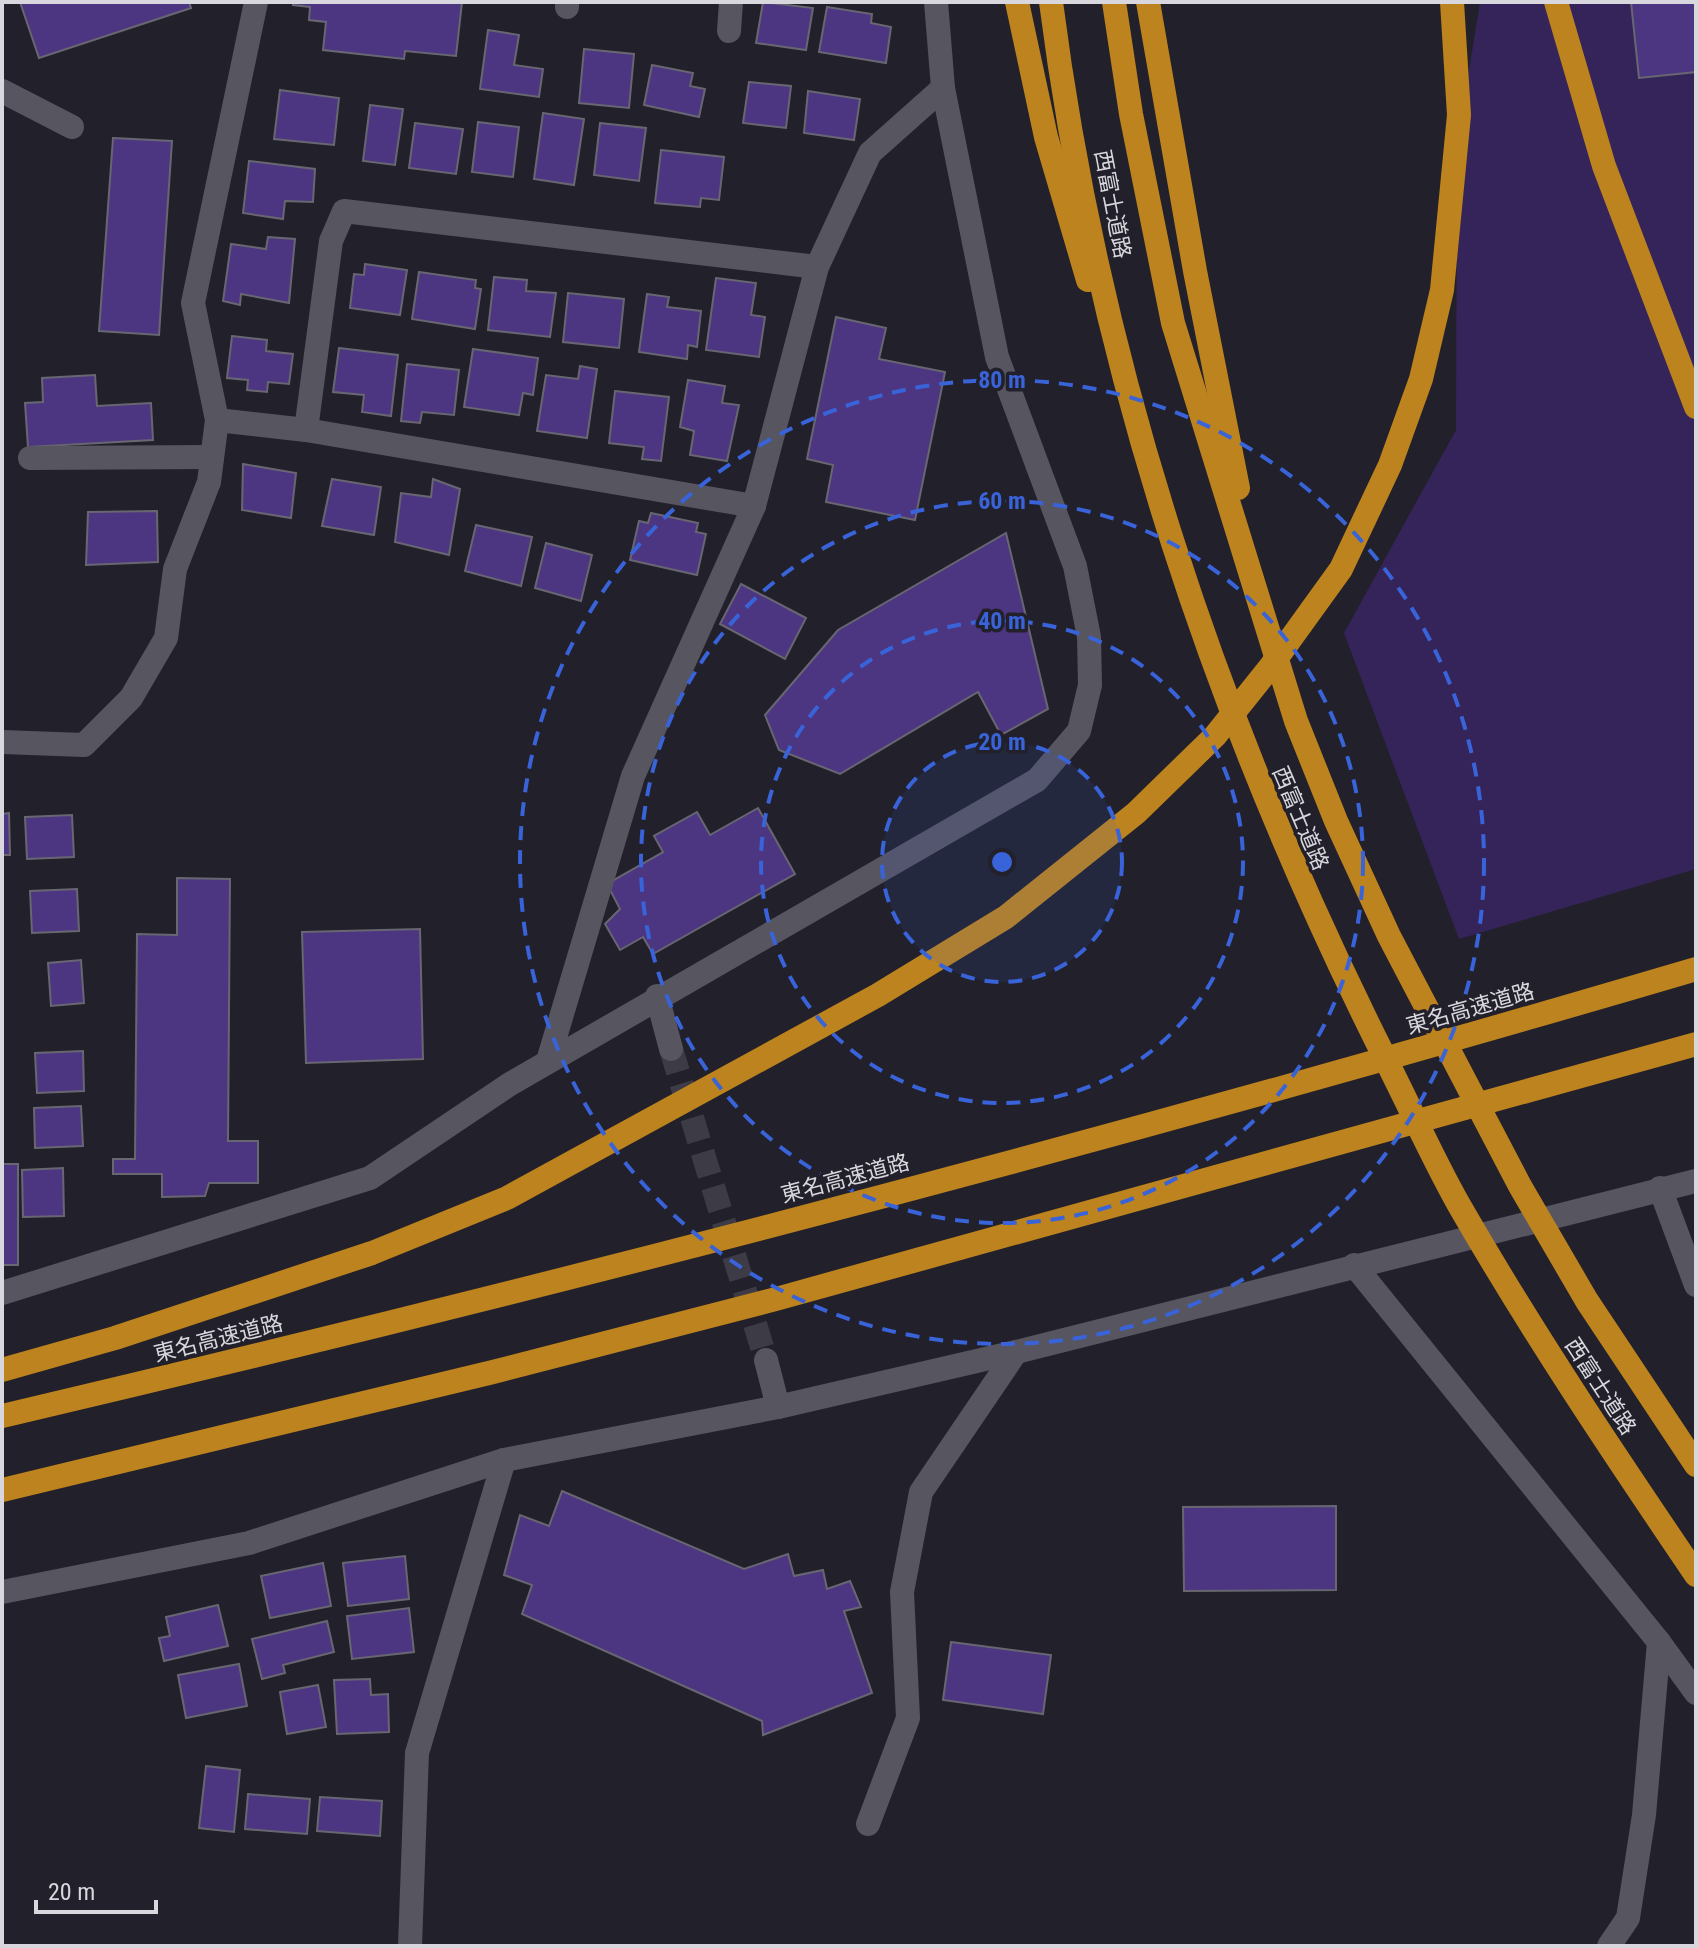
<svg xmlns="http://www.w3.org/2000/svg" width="1698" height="1948" font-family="'Roboto Condensed','Noto Sans JP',sans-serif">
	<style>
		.green { fill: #35245a }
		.building { fill: #4d3681; stroke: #686671; stroke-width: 2 }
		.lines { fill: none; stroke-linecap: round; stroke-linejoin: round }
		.minor-tunnel { stroke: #3d3b45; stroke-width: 24; stroke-dasharray: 24 12; stroke-linecap: butt }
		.minor { stroke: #575560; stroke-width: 24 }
		.highway { stroke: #bc831e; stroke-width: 24 }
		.ring { fill: none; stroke: #3963d9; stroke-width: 4; stroke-dasharray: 14 10 }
		.labels { text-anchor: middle; stroke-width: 7; stroke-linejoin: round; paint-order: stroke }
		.street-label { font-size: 22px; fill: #d8d7de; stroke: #22202a }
		.centre { fill: #3963d9; stroke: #22202a; stroke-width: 4 }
		.ring-label { font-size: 24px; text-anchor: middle; font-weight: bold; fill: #3963d9; stroke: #22202a; stroke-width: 7; stroke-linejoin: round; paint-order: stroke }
	</style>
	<rect width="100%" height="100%" fill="#22202a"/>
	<!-- green -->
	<polygon class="green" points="1480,2 1696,2 1696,869 1459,939 1344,633 1456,430 1457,145"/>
	<!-- building -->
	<g class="building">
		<polygon points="20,2 189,2 191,8 39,58"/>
		<polygon points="293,2 462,2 456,56 405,51 404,59 323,50 326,22 309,20 310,7 293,5"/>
		<polygon points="763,2 813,8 806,50 756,43"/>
		<polygon points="1631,2 1696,2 1696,72 1639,78"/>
		<polygon points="827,7 872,14 871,23 891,27 886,63 819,52"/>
		<polygon points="488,30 519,35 514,65 543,69 539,97 480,89"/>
		<polygon points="584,49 634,54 629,108 579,103"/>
		<polygon points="652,65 693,73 690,86 705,89 699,117 644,105"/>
		<polygon points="749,82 791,86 786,128 743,123"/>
		<polygon points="280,90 339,98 334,145 274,139"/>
		<polygon points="808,91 860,99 854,140 804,133"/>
		<polygon points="370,105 403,109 395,165 363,161"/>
		<polygon points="543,113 584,119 574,185 534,179"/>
		<polygon points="478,122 519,127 513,177 472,172"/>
		<polygon points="415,123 463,129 456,174 409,168"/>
		<polygon points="600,123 646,128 639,181 594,175"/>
		<polygon points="113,138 172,141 159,335 99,331"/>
		<polygon points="661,150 724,157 719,200 701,198 700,207 655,203"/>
		<polygon points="249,161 315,169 313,202 285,201 283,219 243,213"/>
		<polygon points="268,237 295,239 289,303 241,294 240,305 223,301 231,244 266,249"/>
		<polygon points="365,264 407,270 400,315 350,308 354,274 364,275"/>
		<polygon points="419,272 476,280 475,288 481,289 475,329 412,319"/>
		<polygon points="494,277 527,280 526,291 556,293 550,337 488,330"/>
		<polygon points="716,278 756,283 751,315 765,317 759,357 706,350"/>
		<polygon points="568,293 624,299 619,348 563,342"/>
		<polygon points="647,294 669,297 667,307 701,311 697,347 688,345 687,359 639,352"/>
		<polygon points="836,317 886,328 879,359 945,372 915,520 826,502 833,465 807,459"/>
		<polygon points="232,336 267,340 266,351 293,354 289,384 268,382 267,392 247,390 248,380 227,378"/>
		<polygon points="339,348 398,355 391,416 362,412 364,395 333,392"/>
		<polygon points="473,349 538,358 533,395 523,393 519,415 464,407"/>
		<polygon points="407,364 459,370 454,415 422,412 420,423 401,421"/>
		<polygon points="580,366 597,369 587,438 537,431 546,375 578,379"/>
		<polygon points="95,375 97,406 151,403 153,440 28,447 25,403 43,402 42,378"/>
		<polygon points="688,380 725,386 722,403 739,405 727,461 690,455 694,431 680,427"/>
		<polygon points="615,391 669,397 661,461 642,459 644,447 609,443"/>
		<polygon points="243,464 296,473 291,518 242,510"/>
		<polygon points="332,479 381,487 374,535 322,526"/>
		<polygon points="433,479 460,489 449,555 395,542 401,493 431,497"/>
		<polygon points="157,511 158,562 86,565 88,512"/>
		<polygon points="651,513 698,523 696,532 706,534 697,575 630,560 639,521 648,523"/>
		<polygon points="476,525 532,537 521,586 465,571"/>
		<polygon points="1006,533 1048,709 1001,735 978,692 840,774 779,750 765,715 838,630"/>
		<polygon points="546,543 592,555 581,601 535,588"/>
		<polygon points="741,584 806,618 785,659 720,624"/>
		<polygon points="758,808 795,874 653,954 643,937 620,950 605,924 620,909 607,884 663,852 654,836 697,812 710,835"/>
		<polygon points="9,813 10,855 2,855 2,814"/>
		<polygon points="72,815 74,857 27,859 25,817"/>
		<polygon points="177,878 230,879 228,1141 258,1141 258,1183 209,1183 205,1196 162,1197 162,1174 113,1174 113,1159 135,1159 137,934 177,935"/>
		<polygon points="77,889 79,931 32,933 30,891"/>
		<polygon points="420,929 423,1059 306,1063 302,932"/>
		<polygon points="81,960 84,1003 51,1006 48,963"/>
		<polygon points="83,1051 84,1091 37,1093 35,1053"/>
		<polygon points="81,1106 83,1146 35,1148 34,1108"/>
		<rect x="2" y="1164" width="16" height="101"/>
		<polygon points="63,1168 64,1216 23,1217 22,1170"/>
		<polygon points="562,1491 744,1569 788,1554 794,1576 823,1570 827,1589 850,1581 861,1607 844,1611 872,1693 763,1735 762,1721 522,1614 532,1585 504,1575 520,1515 549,1526"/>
		<polygon points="1336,1506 1336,1590 1184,1591 1183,1507"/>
		<polygon points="405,1556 409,1599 348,1606 343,1563"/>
		<polygon points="323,1563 331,1606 270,1618 261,1576"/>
		<polygon points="218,1605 228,1646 164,1661 159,1638 170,1636 166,1617"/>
		<polygon points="409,1608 414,1652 352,1659 347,1616"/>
		<polygon points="327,1621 334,1652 283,1665 285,1673 262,1679 252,1639"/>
		<polygon points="951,1642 1051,1655 1043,1714 943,1700"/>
		<polygon points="239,1664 247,1706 186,1718 178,1675"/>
		<polygon points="370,1679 371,1695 388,1694 389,1732 337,1734 334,1680"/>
		<polygon points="318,1685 326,1727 287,1734 280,1692"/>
		<polygon points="206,1766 240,1770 234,1832 199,1828"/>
		<polygon points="248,1794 310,1799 307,1834 245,1829"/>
		<polygon points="320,1797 382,1801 380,1836 317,1831"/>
	</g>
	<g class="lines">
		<!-- minor-tunnel -->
		<polyline class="minor-tunnel" points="671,1049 766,1360"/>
		<!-- minor -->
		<g class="minor">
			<polyline points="567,7 567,2"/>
			<polyline points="729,31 731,2"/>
			<polyline points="2,91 72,127"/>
			<polyline points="217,420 306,430 754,506"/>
			<polyline points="306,430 331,241 344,211 817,267"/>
			<polyline points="30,458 212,457"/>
			<polyline points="2,742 84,745 131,698 166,638 175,569 209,482 217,420 193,303 256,2"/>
			<polyline points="657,996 671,1049"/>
			<polyline points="548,1061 633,776 754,506 817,267 870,153 943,88"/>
			<polyline points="1660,1188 1696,1285"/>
			<polyline points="1354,1265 1659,1642 1696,1693"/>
			<polyline points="2,1293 370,1178 510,1084 1037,780 1079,731 1090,685 1089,637 1075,566 997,357 943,88 936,2"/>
			<polyline points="766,1360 778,1407"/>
			<polyline points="2,1592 249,1543 504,1460 778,1407 1016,1352 1696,1181"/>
			<polyline points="868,1824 908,1718 902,1592 921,1492 1016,1352"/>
			<polyline points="410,1946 417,1753 504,1460"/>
			<polyline points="1609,1946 1628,1918 1644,1815 1659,1642"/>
		</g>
		<!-- highway -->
		<g class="highway">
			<polyline points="1017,2 1046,137 1088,280"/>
			<path d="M 1051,2 C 1098,370 1219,728 1385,1058 C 1410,1107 1432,1157 1459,1205 C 1532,1332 1614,1454 1696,1575"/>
			<polyline points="1114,2 1131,114 1173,323 1296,721 1336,821 1389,936 1520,1186 1587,1301 1696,1465"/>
			<polyline points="1148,2 1195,271 1238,488"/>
			<polyline points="1556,2 1604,166 1696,407"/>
			<polyline points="2,1370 115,1338 372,1253 507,1198 878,995 1006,917 1136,813 1215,736 1271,666 1341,569 1390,465 1421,379 1442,290 1459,115 1452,2"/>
			<path d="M 2,1416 C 570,1283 1136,1134 1696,969"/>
			<polyline points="2,1490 493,1372 776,1299 1696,1044"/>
		</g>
	</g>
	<!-- distance rings -->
	<circle cx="1002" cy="862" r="120" fill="#3963d9" fill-opacity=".12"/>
	<g class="ring">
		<circle cx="1002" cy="862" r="120"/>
		<circle cx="1002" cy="862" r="241"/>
		<circle cx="1002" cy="862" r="361"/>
		<circle cx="1002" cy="862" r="482"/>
	</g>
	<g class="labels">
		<!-- street labels -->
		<g class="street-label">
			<text transform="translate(1113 204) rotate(79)" y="8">西富士道路</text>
			<text transform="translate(1301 818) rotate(67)" y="8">西富士道路</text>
			<text transform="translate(1470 1008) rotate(-16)" y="8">東名高速道路</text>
			<text transform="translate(845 1178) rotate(-15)" y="8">東名高速道路</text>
			<text transform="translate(218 1338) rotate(-14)" y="8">東名高速道路</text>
			<text transform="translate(1601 1386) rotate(57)" y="8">西富士道路</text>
		</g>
	</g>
	<circle cx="1002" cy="862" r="12" class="centre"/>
	<g class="ring-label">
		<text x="1002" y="388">80 m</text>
		<text x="1002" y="509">60 m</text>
		<text x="1002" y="629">40 m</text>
		<text x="1002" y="750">20 m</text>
	</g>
	<!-- border -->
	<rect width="1698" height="1948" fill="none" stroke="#d8d7de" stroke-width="8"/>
	<!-- scale -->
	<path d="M36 1900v12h120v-12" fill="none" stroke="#d8d7de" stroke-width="4"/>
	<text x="48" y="1900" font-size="24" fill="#d8d7de" stroke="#22202a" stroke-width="6" paint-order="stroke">20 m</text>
</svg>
